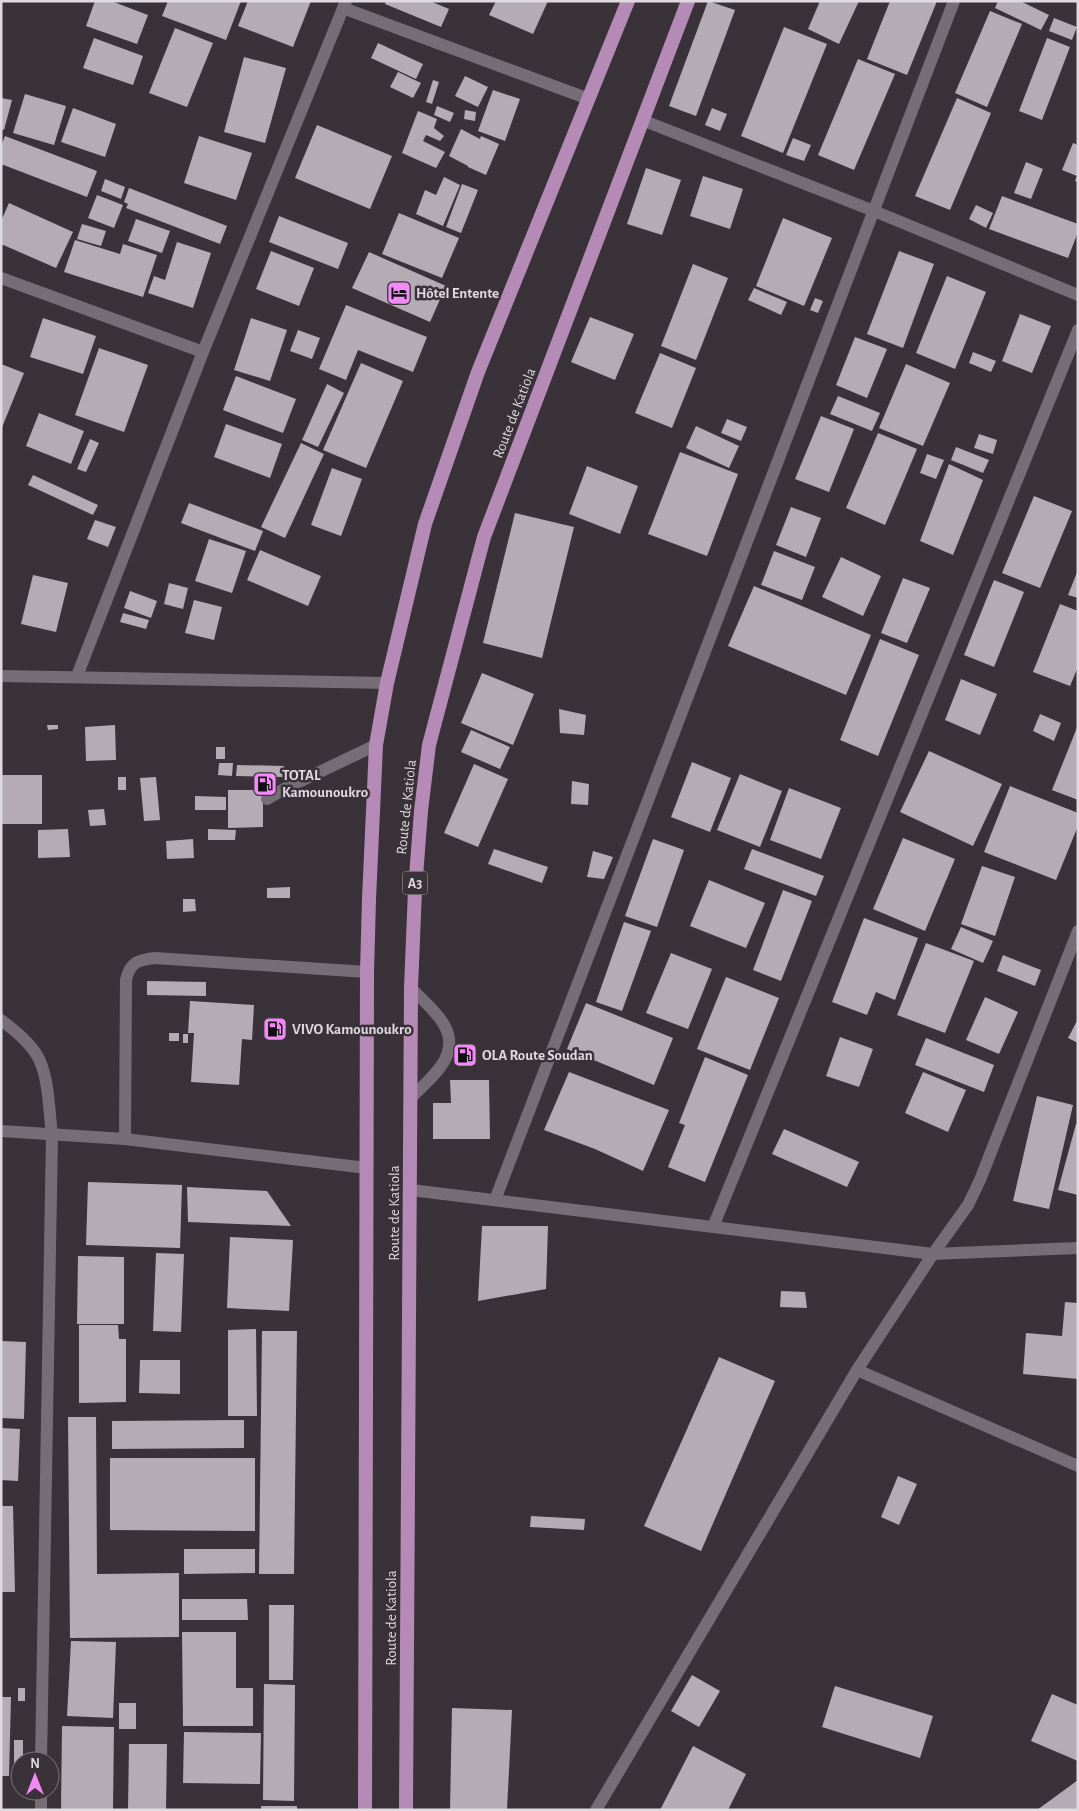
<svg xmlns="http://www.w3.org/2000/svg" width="1079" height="1811" font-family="'Alegreya Sans',sans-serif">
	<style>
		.building { fill: #b5abb5 }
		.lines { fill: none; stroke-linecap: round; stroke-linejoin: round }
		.service { stroke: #766d76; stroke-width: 12 }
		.minor { stroke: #766d76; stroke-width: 12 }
		.trunk { stroke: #b68ab7; stroke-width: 14 }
		.labels { text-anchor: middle; stroke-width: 5; stroke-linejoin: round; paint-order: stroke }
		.shield { fill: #3a3239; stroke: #aea8ad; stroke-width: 1 }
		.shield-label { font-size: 14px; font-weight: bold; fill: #dfdadf }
		.poi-label { font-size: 15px; font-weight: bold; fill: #dfdadf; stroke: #3a3239; text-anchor: start }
		.street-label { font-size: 15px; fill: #dfdadf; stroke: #3a3239 }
	</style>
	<rect width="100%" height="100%" fill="#3a3239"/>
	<!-- building -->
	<g class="building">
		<polygon points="95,1 111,1 148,15 137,44 86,26"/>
		<polygon points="168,1 241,1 226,40 162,16"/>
		<polygon points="248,1 311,1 293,47 238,26"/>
		<polygon points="386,1 430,1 449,9 441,27 385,4"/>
		<polygon points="496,1 548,1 533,34 489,15"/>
		<polygon points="708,1 735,10 696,116 669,106"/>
		<polygon points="820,1 859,1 839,44 808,29"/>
		<polygon points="890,1 937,1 907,75 867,59"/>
		<polygon points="998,1 1020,1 1049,15 1041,30 995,8"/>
		<polygon points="990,11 1022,24 987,107 955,93"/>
		<polygon points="1054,18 1077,27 1072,40 1049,31"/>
		<polygon points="784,27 827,44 783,153 741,136"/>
		<polygon points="175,28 213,43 187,107 149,93"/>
		<polygon points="94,38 143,56 133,85 83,68"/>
		<polygon points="1047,38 1070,47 1042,120 1019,111"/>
		<polygon points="378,43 423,64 416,79 371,58"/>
		<polygon points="244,57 286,68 265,143 224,132"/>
		<polygon points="858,59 895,74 854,170 818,155"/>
		<polygon points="398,72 421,83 413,98 390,87"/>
		<polygon points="465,76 488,87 478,107 455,96"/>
		<polygon points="433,80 439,82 432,104 426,102"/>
		<polygon points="493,90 520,99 505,141 478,131"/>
		<polygon points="25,94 66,106 54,145 13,133"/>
		<polygon points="1,98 12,100 4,130 1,129"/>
		<polygon points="957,98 991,113 950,210 915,196"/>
		<polygon points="437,106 454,113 450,122 434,115"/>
		<polygon points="73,108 116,124 105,157 61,142"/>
		<polygon points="712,108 727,114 720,131 705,125"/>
		<polygon points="465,110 476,112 475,121 464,119"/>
		<polygon points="418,111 437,119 434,128 444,136 440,141 426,135 423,141 445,152 436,168 402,153"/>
		<polygon points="317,125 392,156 370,209 295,178"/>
		<polygon points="461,129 480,139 481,136 499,144 486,175 468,167 468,166 449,156"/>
		<polygon points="5,136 97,171 87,197 1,164 1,146"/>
		<polygon points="199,136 252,153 236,200 184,183"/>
		<polygon points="793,138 811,145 804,161 786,155"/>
		<polygon points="1073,143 1078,145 1078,182 1075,181 1077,176 1062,170"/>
		<polygon points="1026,162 1043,169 1031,199 1014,193"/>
		<polygon points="646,168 681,180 662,235 627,224"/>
		<polygon points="703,176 743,189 730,229 690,216"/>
		<polygon points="444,177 460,185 443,226 416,214 425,190 436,195"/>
		<polygon points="105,179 125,187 121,199 101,191"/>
		<polygon points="462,184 478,190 461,233 446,227"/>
		<polygon points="129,188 227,226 220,244 126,208 128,204 124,202"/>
		<polygon points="97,195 123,205 114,228 88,218"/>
		<polygon points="1002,196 1078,224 1078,232 1068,258 989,229"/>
		<polygon points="9,203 73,232 56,268 1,244 1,221"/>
		<polygon points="976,205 993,213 986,228 969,219"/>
		<polygon points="399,213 459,238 442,278 382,254"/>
		<polygon points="279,216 348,243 338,269 269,242"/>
		<polygon points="783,218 832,238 804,306 756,286"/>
		<polygon points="136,219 170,231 162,253 128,241"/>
		<polygon points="82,224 106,231 101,246 77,239"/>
		<polygon points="75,240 120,254 123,244 157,255 143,297 64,272"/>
		<polygon points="177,242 211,253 193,308 148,293 154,276 165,280"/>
		<polygon points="271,251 314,268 299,306 256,289"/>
		<polygon points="899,251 934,264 903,348 867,334"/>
		<polygon points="369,252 446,286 430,322 352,288"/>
		<polygon points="693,264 728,278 696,360 661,346"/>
		<polygon points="947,276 986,292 955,369 916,353"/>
		<polygon points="754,288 787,302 781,315 748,300"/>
		<polygon points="815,298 823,301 818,313 810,310"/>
		<polygon points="346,305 427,337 413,372 358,350 346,380 319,369"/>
		<polygon points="1020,314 1051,326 1032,373 1002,361"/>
		<polygon points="590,317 634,334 615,380 571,362"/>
		<polygon points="43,318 96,336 83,374 30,357"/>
		<polygon points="251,318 287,330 270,381 234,370"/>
		<polygon points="298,330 320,338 312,359 290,351"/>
		<polygon points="855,337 887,349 867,398 836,385"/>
		<polygon points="99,348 148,365 124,432 75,415"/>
		<polygon points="973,352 996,361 991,372 969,363"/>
		<polygon points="660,353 696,368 672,428 635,413"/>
		<polygon points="361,363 403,381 366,468 323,450"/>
		<polygon points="1,364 24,373 1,430"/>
		<polygon points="906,364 950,383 923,446 879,428"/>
		<polygon points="236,376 296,399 283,433 223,410"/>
		<polygon points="327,384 344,393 318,447 302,440"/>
		<polygon points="838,396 880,413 872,431 830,414"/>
		<polygon points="39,413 84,431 71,464 26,446"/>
		<polygon points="821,416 854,429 829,492 795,479"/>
		<polygon points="727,419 747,427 741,441 721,433"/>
		<polygon points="226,424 282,444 270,478 214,457"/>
		<polygon points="696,426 739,446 729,468 686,448"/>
		<polygon points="878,433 917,449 885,525 846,508"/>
		<polygon points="979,434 997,440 993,454 974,448"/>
		<polygon points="90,439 99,443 86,472 77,469"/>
		<polygon points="301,443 324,454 285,538 261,527"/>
		<polygon points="956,447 989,460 983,473 951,460"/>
		<polygon points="680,452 738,474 707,556 648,534"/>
		<polygon points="927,454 944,460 936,479 920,473"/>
		<polygon points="949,464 983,480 953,555 920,541"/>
		<polygon points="587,466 638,486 620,534 569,514"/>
		<polygon points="332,468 362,479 341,536 311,525"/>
		<polygon points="33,475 98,505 93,515 28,485"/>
		<polygon points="1034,496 1072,511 1040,588 1002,573"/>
		<polygon points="189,503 263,531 255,551 181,523"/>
		<polygon points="791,507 821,518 806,557 776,545"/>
		<polygon points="515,513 574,527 542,658 483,643"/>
		<polygon points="95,520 116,527 108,547 87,539"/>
		<polygon points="209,539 246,551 232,593 195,581"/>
		<polygon points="260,550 321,576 308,606 247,580"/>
		<polygon points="774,551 815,567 802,600 761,585"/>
		<polygon points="841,557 881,576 863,616 822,597"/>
		<polygon points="1078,570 1078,598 1068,595"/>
		<polygon points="33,575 68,583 56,632 21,624"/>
		<polygon points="903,578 930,588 907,643 881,633"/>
		<polygon points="994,580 1024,592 994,667 964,655"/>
		<polygon points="169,583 188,588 183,609 164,604"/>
		<polygon points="754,586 871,635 846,695 728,646"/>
		<polygon points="130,591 157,601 151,618 124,608"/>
		<polygon points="194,600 222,607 214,640 185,633"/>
		<polygon points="1060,604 1078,611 1078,667 1070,686 1033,672"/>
		<polygon points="123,613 149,620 146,629 120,622"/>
		<polygon points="880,639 919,655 878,756 840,740"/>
		<polygon points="482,673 534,694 513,745 461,723"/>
		<polygon points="961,679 997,694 980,735 945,720"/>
		<polygon points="559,709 586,715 584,735 560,733"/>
		<polygon points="1040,714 1061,723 1054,741 1033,731"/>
		<polygon points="47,725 58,725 58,729 48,730"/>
		<polygon points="115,725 116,760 86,761 85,727"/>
		<polygon points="1078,725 1078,800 1052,790"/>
		<polygon points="471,730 510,747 500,769 461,752"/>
		<rect x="216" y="747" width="9" height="12"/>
		<polygon points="929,751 1002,784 973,846 900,812"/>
		<polygon points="692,762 731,778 710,832 671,817"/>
		<polygon points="219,763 233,763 232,776 218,775"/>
		<polygon points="474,764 508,779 478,847 444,833"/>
		<polygon points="237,765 284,766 284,777 236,776"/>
		<polygon points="740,774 782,791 760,847 717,830"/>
		<rect x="1" y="775" width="41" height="49"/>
		<rect x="118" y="777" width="8" height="13"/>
		<polygon points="156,777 160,820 144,821 140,778"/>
		<polygon points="572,781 589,784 588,805 571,804"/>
		<polygon points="1010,786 1078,813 1078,826 1056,880 984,852"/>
		<polygon points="789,788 841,808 821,859 770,840"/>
		<polygon points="228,790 263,790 263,827 228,828"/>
		<polygon points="195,796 226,797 226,810 195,810"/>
		<polygon points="104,809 106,825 90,826 88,810"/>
		<polygon points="68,829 70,857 38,858 38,830"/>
		<polygon points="208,829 236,830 235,840 208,840"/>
		<polygon points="903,838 955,859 925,931 873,909"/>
		<polygon points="193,839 194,858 167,859 166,841"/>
		<polygon points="653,839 684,850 657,927 625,916"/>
		<polygon points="494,849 548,867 542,883 488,864"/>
		<polygon points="752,849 824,876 816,896 744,869"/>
		<polygon points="593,851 613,857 604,879 587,877"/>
		<polygon points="982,866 1015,877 995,936 961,924"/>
		<polygon points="709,880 765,903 746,948 690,926"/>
		<polygon points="290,887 290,898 267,898 267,888"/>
		<polygon points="783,890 812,901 781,981 753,970"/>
		<polygon points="183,899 195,899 196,911 183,912"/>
		<polygon points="864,918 918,938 895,1000 876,992 867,1015 832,1002"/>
		<polygon points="624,922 651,931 622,1011 596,1002"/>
		<polygon points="961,927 993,941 983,963 951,949"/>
		<polygon points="926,943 974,961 945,1033 897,1015"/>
		<polygon points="671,953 712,969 688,1029 646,1013"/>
		<polygon points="1003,955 1041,970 1035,986 997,971"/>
		<polygon points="726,977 779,998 750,1070 697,1049"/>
		<polygon points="147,981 206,982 206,996 147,995"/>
		<polygon points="985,997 1018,1012 999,1054 966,1040"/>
		<polygon points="190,1001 254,1005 252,1040 242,1039 239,1085 191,1082 194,1033 188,1033"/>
		<polygon points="586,1003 673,1038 654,1085 567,1049"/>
		<polygon points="1078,1019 1078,1043 1068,1038"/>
		<rect x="169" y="1033" width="10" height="8"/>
		<rect x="183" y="1034" width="5" height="9"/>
		<polygon points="840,1037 873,1049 859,1087 826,1076"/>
		<polygon points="926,1038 994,1065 984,1092 915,1065"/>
		<polygon points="705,1057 748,1075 705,1182 668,1167 685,1125 679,1123"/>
		<polygon points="569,1072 669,1110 643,1171 595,1149 544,1130"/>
		<polygon points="923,1072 966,1090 948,1132 905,1113"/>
		<polygon points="450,1080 489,1080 490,1139 433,1139 433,1103 451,1103"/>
		<polygon points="1037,1096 1073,1105 1049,1209 1013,1201"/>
		<polygon points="1076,1124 1078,1124 1078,1195 1058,1190"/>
		<polygon points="784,1129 859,1162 847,1187 772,1154"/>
		<polygon points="88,1182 182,1185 180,1248 86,1245"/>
		<polygon points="187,1187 267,1191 291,1226 188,1222"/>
		<polygon points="482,1226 548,1226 546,1289 478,1301"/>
		<polygon points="230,1237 293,1240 289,1311 227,1308"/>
		<polygon points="156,1253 184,1254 181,1332 153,1331"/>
		<polygon points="78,1256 124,1257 124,1324 77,1324"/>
		<polygon points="781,1291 805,1292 807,1308 780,1307"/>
		<polygon points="1065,1302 1078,1303 1078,1379 1023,1374 1026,1333 1062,1336"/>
		<polygon points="79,1325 118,1325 119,1339 126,1339 126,1402 79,1403"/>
		<polygon points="256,1329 257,1416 228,1416 228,1330"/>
		<polygon points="262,1331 297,1331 294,1574 259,1574"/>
		<polygon points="1,1341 26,1342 24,1419 1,1418"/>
		<polygon points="719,1357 775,1381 701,1551 644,1526"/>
		<polygon points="140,1360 180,1360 180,1394 139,1393"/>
		<polygon points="68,1417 96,1417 97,1574 179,1573 179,1637 70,1638"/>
		<polygon points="244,1420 244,1448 112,1449 112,1421"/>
		<polygon points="1,1428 20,1429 18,1481 1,1480"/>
		<polygon points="110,1458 255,1458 255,1531 110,1530"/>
		<polygon points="898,1476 917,1484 899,1525 881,1517"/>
		<polygon points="1,1506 13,1506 15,1592 1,1592"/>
		<polygon points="531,1516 585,1519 584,1530 530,1527"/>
		<polygon points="184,1549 255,1549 255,1573 184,1574"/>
		<polygon points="182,1599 247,1599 248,1620 182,1620"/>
		<polygon points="269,1605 294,1605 293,1680 269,1680"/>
		<polygon points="182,1632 236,1632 236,1688 253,1688 253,1726 183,1726"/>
		<polygon points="71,1641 116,1642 113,1718 67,1716"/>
		<polygon points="692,1675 720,1691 699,1727 671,1711"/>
		<polygon points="264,1684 295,1685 294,1801 263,1800"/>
		<polygon points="835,1686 933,1716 920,1758 822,1727"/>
		<rect x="18" y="1688" width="7" height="13"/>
		<polygon points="1052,1694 1078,1705 1078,1761 1031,1741"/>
		<polygon points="1,1697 11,1697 9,1776 1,1776"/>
		<rect x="119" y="1703" width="17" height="26"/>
		<polygon points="452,1708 512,1710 507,1810 450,1810"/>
		<polygon points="62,1726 114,1727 113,1810 61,1810"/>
		<polygon points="184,1732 261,1733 260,1784 183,1783"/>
		<polygon points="14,1740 23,1740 23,1761 20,1761 20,1775 14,1775"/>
		<polygon points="129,1744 167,1744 166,1810 128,1810"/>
		<polygon points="693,1746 746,1774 728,1810 660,1810"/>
		<polygon points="1078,1780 1078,1810 1037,1810"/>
		<rect x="261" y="1806" width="36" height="4"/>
	</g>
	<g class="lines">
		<!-- service -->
		<g class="service">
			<polyline points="267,799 286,788 376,745"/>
			<path d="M 411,1098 C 431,1077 463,1055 443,1023 C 435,1010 421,999 411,988"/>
			<path d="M 125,1139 L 126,980 C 130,962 138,960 155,958 L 367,972"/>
		</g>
		<!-- minor -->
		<g class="minor">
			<polyline points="343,8 589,99"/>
			<polyline points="642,120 874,211 1078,295"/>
			<polyline points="1,278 203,352"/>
			<polyline points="1,676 387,683"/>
			<polyline points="77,676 203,352 346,1"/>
			<path d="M 1,1020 C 14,1030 31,1043 39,1059 C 49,1080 49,1111 52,1135 L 41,1761"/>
			<polyline points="1,1131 125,1139 367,1168"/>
			<polyline points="411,1190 933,1254 1078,1248"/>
			<polyline points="495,1200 954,1"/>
			<polyline points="713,1227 1078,330"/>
			<polyline points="857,1370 1078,1466"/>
			<polyline points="41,1810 41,1791"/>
			<polyline points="596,1810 857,1370 933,1254 968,1205 980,1180 1078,931"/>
		</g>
		<!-- trunk -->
		<g class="trunk">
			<polyline points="365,1810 367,972 369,899 376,745 387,683 425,524 478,372 628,1"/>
			<polyline points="406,1810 411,988 415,890 421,811 429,745 484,537 688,1"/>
		</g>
	</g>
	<!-- icons -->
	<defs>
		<g id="hotel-square" transform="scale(1.25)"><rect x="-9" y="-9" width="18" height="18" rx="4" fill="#f18af4" stroke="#3a3239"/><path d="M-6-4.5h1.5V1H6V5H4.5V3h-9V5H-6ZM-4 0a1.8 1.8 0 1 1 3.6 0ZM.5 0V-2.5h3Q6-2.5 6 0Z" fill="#111"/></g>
		<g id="fuel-square" transform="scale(1.25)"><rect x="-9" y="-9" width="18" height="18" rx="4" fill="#f18af4" stroke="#3a3239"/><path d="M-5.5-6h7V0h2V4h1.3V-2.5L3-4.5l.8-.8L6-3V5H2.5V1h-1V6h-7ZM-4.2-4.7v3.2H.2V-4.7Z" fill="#111"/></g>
	</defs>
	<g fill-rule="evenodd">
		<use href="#hotel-square" x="399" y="293"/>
		<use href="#fuel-square" x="265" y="784"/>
		<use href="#fuel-square" x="275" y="1029"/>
		<use href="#fuel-square" x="465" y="1055"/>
	</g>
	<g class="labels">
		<!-- shield labels -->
		<rect class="shield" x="402.5" y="871.5" width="25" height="23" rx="4"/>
		<g class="shield-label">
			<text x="415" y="888">A3</text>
		</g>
		<!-- poi labels -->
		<g class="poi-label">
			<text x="416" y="298">Hôtel Entente</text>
			<text x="282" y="780">TOTAL<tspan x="282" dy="17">Kamounoukro</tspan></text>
			<text x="292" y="1034">VIVO Kamounoukro</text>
			<text x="482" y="1060">OLA Route Soudan</text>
		</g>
		<!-- street labels -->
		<g class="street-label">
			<text transform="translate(514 413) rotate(-69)" y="5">Route de Katiola</text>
			<text transform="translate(406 807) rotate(-84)" y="5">Route de Katiola</text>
			<text transform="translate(394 1213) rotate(-90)" y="5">Route de Katiola</text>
			<text transform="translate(391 1618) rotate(-90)" y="5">Route de Katiola</text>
		</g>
	</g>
	<!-- border -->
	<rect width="1079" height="1811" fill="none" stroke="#dfdadf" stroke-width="5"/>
	<!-- north arrow -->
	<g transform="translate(35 1776)"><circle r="24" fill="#3a3239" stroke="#7c757b"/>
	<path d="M0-4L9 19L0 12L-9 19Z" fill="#f18af4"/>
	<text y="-8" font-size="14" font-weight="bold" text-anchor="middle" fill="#dfdadf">N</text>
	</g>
</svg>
